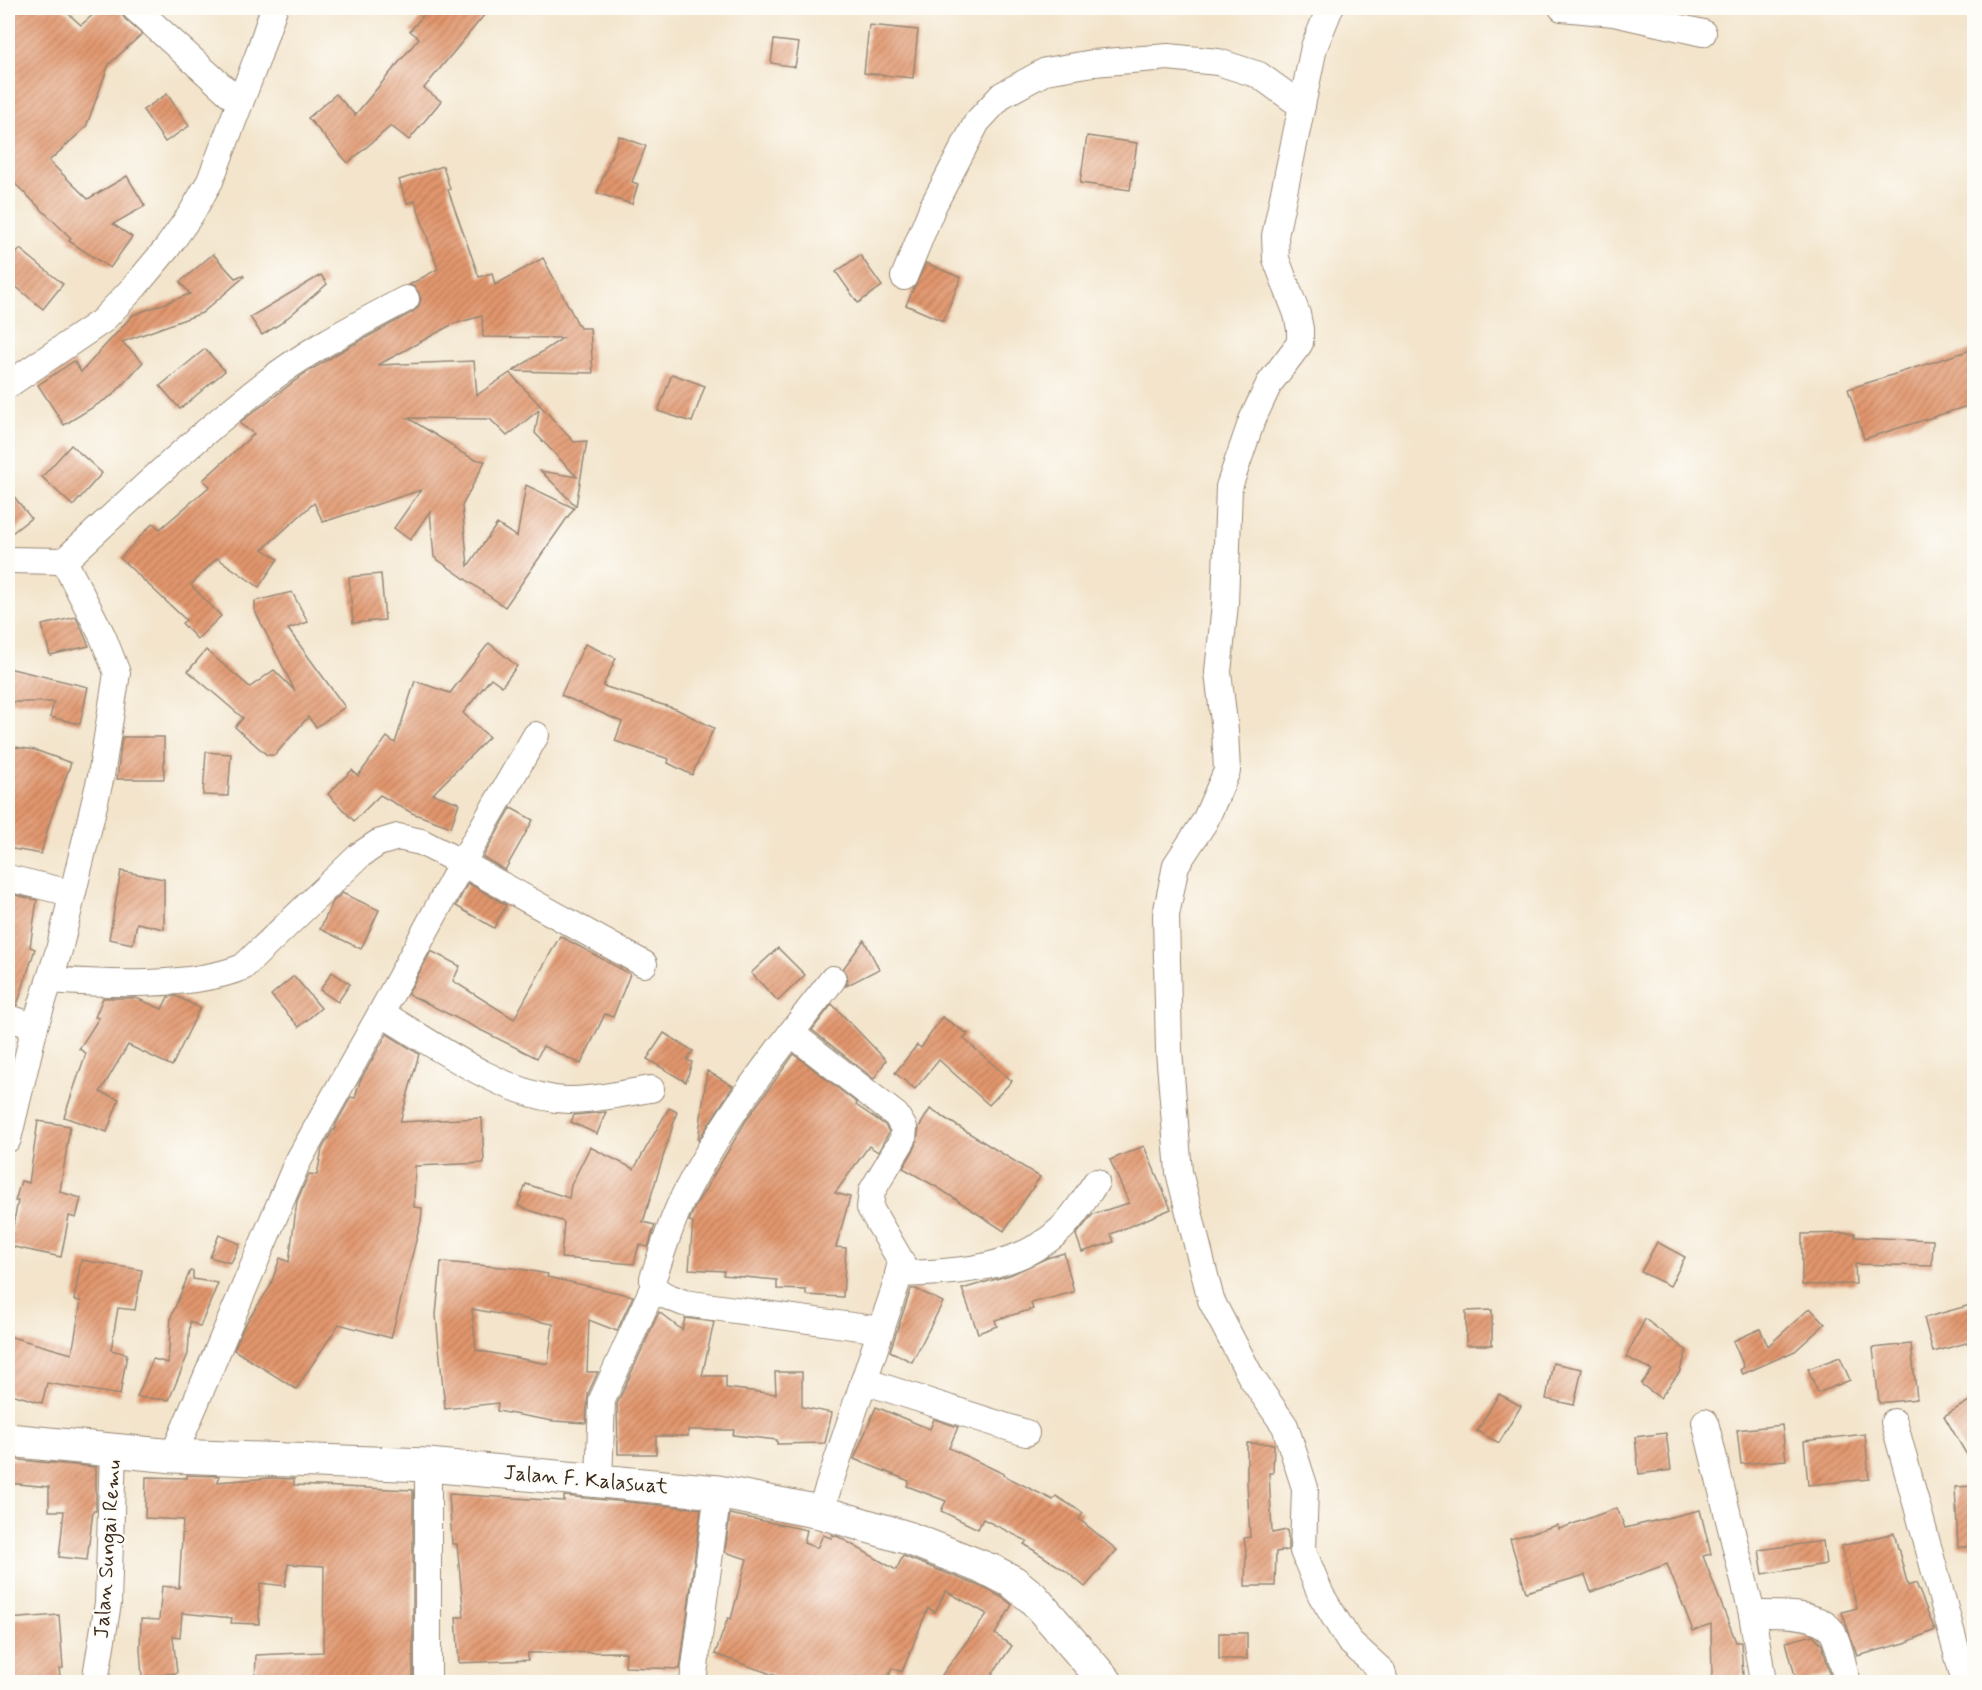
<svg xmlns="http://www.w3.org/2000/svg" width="1982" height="1690" font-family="Mynerve,sans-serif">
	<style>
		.building { fill: url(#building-hatch); fill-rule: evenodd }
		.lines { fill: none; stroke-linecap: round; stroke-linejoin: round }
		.minor-casing { stroke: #978774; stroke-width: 28 }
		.tertiary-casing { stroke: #978774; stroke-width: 35 }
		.minor { stroke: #fff; stroke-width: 26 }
		.tertiary { stroke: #fff; stroke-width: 33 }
		.labels { text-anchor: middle; stroke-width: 4.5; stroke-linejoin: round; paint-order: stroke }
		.street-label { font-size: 21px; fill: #3b2a1e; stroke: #fdfcf7 }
	</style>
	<defs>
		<pattern id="building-hatch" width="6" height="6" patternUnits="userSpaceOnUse" patternTransform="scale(1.5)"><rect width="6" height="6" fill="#e2966d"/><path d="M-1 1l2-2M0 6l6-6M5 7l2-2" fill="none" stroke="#b87b59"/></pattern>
	</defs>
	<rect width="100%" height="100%" fill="#fdfcf7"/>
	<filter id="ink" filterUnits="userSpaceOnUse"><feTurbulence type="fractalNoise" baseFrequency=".0167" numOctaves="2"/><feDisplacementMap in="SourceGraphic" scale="12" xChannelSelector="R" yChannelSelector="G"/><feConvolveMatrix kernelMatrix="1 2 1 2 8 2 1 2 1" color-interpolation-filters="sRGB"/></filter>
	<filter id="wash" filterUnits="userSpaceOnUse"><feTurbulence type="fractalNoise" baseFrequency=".008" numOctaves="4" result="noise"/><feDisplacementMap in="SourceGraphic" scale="24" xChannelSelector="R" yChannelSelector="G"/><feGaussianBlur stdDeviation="1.35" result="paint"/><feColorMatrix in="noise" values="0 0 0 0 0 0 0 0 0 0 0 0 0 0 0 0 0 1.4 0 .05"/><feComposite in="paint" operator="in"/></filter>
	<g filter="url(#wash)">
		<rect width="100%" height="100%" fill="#f3e4cb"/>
		<g id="blocks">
			<!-- building -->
			<g class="building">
				<polygon points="8,8 62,8 81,25 101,8 120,8 121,13 125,19 142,34 109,64 86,127 49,161 88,199 127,176 145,206 113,224 132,237 110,268 69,241 71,238 8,177"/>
				<polygon points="429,8 490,8 424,88 441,101 409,140 391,126 348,163 308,118 336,94 355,115 419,38 410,31"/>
				<polygon points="869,25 918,30 913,78 864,73"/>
				<polygon points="774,40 799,43 795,67 771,63"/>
				<polygon points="167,94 189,126 165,142 143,110"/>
				<polygon points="619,136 646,146 632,182 638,184 632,204 597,193"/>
				<polygon points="1087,136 1137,143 1130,190 1080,183"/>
				<polygon points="443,166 450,189 448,190 479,277 492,273 495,285 543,258 580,328 590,328 593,373 513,371 563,338 483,337 482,316 453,324 378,365 474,361 477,395 510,373 574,442 587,441 576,506 541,471 577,477 535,433 539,410 507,436 490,419 408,418 455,447 454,449 474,459 485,461 462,506 468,566 497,524 517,537 526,485 574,508 505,607 434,557 430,511 410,540 394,528 421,490 323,522 314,503 263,549 278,559 259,587 217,558 191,585 221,616 197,639 182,623 186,620 120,558 153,523 160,529 210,486 203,480 254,434 239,423 304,374 340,352 413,312 418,307 421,300 419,293 414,287 409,285 438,269 415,201 407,203 399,180"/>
				<polygon points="20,249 63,284 43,309 8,280 8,264"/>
				<polygon points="213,254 235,278 243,275 244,277 202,313 122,342 143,362 113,395 64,425 38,385 74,361 81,372 133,315 190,294 180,282"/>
				<polygon points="860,255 882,286 858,303 836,272"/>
				<polygon points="926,263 961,278 943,321 906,305"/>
				<polygon points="321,275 327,284 280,324 262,335 250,317"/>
				<polygon points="205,349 225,371 180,409 160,386"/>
				<polygon points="1974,349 1974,404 1864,439 1848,389"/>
				<polygon points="672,374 705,386 692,422 658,411"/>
				<polygon points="71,445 102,473 73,506 42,477"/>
				<polygon points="8,489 31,518 8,536"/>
				<polygon points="381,574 385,620 353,623 349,577"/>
				<polygon points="292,592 308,622 288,629 345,707 316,727 308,717 275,755 267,755 235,727 243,718 188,671 206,650 250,687 274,670 295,691 255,611 255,601"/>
				<polygon points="76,617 89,646 50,655 42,625"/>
				<polygon points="489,643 517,666 502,686 491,678 463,713 489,737 433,794 459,803 451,827 412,813 380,795 354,821 328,794 352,770 358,776 387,737 395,743 415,681 450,693"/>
				<polygon points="585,644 616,658 603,686 676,709 714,728 692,775 668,763 669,759 615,741 622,722 561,695"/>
				<polygon points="8,668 88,687 80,724 50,717 54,702 8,702"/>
				<polygon points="122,737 164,737 164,779 117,779"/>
				<polygon points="8,746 35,750 71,763 49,824 41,854 8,848"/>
				<polygon points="206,752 231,754 228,796 203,795"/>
				<polygon points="511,808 533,820 505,870 483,857"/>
				<polygon points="121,871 164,879 164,929 137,923 133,944 109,939"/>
				<polygon points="468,883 506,905 494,928 456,906"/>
				<polygon points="342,893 379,910 361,949 320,929 333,902"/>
				<polygon points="11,894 37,900 30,947 35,949 17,1005 8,1003 8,916"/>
				<polygon points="560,936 630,974 613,1017 605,1014 581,1064 543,1046 537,1058 408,994 431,951 460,966 453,981 514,1019"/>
				<polygon points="864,940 879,969 846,986 848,981 847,974 843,969"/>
				<polygon points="778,948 805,975 778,1001 751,973"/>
				<polygon points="332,972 350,984 338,1002 320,990"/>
				<polygon points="294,976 321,1008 299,1027 271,995"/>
				<polygon points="176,996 200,1008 172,1066 128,1045 100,1092 119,1099 107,1132 64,1117 86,1053 79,1049 99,1018 95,1017 103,998 136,998 162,1009 168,997"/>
				<polygon points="832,1004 886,1060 874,1079 812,1030"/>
				<polygon points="942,1017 968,1034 964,1039 1012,1081 989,1105 939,1060 915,1089 895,1073 917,1045 921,1048"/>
				<polygon points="664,1033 693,1051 687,1060 692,1062 686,1082 647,1059"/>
				<polygon points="387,1034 419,1054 400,1122 482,1118 484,1163 415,1166 414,1207 422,1208 421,1221 391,1338 339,1324 296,1389 234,1350 244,1326 270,1287 280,1258 289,1262 297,1201 309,1174 317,1175 322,1149 333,1130 335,1130 336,1124 351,1097 355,1098 360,1081"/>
				<polygon points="794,1054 857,1103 856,1105 885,1125 889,1132 878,1152 869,1146 835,1193 850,1197 836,1247 846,1248 843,1297 806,1295 806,1290 777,1289 777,1280 723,1275 724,1271 689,1269 693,1222 689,1221 697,1203 747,1119"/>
				<polygon points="707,1071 733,1086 698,1141"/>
				<polygon points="669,1108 677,1112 643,1222 655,1225 648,1247 639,1245 634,1264 561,1258 564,1222 518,1206 526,1184 569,1198 571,1185 590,1147 634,1169"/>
				<polygon points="930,1109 1040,1177 1004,1231 940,1189 903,1168 916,1146 919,1127"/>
				<polygon points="606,1112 597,1134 571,1122 574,1115"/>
				<polygon points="38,1121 70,1126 60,1192 81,1198 76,1218 69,1216 61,1257 9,1246 18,1201 15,1201 21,1181 29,1183"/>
				<polygon points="1144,1146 1171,1209 1111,1234 1114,1242 1082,1252 1076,1235 1093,1214 1129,1203 1110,1160"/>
				<polygon points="1855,1233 1855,1237 1933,1240 1932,1266 1855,1264 1856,1284 1802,1285 1802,1234"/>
				<polygon points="219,1235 240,1244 231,1263 210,1257"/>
				<polygon points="1657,1242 1685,1257 1670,1286 1641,1272"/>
				<polygon points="1064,1253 1074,1292 1031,1303 1033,1309 995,1320 997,1326 978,1333 962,1289 1010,1275 1047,1258"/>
				<polygon points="81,1260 142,1270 135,1310 118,1308 111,1350 127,1354 120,1395 47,1383 42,1403 8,1393 8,1336 72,1354 81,1301 74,1300"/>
				<path d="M 441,1262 L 514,1268 L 548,1274 L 547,1277 L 633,1296 L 617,1331 L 589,1320 L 587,1372 L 598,1372 L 588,1394 L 586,1423 L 553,1421 L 497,1411 L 498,1403 L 445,1409 L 436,1315 ZM 472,1309 L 553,1324 L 548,1364 L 476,1350 Z"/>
				<polygon points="190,1271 193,1271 193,1279 218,1283 200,1327 190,1321 188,1354 169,1400 137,1397 153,1359 168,1363 171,1317"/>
				<polygon points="911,1289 916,1289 943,1302 912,1362 890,1351"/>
				<polygon points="1974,1304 1974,1341 1933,1352 1924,1318"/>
				<polygon points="1810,1308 1825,1324 1795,1351 1743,1374 1740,1370 1744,1367 1733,1341 1760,1329 1768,1346"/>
				<polygon points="1492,1310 1492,1345 1466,1345 1466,1311"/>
				<polygon points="659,1312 682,1330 685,1318 714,1322 702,1376 726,1376 726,1388 776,1394 775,1372 802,1372 802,1407 832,1413 825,1443 777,1444 777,1440 733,1435 734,1430 688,1430 688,1436 656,1436 656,1454 618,1454 617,1404"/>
				<polygon points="1645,1319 1687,1351 1679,1373 1660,1398 1641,1384 1652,1370 1626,1357"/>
				<polygon points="1911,1344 1917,1399 1879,1403 1873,1348"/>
				<polygon points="1840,1357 1850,1380 1818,1393 1808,1369"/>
				<polygon points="1553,1363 1582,1369 1574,1405 1546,1399"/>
				<polygon points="1499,1394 1521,1406 1499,1443 1477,1431"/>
				<polygon points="1974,1398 1974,1467 1944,1416"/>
				<polygon points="876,1407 930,1429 934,1419 958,1427 949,1448 1004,1474 1003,1475 1053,1500 1056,1496 1083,1513 1079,1519 1117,1550 1085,1587 1066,1571 1024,1544 1027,1541 983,1519 978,1529 941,1511 946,1501 907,1486 909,1481 854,1459"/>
				<polygon points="1782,1425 1786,1460 1741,1464 1737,1430"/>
				<polygon points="1666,1433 1671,1470 1639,1474 1635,1437"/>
				<polygon points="1865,1434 1869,1479 1808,1485 1804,1441"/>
				<polygon points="1247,1443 1274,1444 1273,1473 1269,1473 1272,1533 1287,1530 1288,1537 1288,1550 1276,1552 1275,1586 1245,1586 1246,1551 1244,1538 1250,1537 1247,1481"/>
				<polygon points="8,1459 96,1467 96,1511 93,1511 87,1560 59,1557 64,1511 49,1511 49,1487 8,1483"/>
				<polygon points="187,1475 219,1476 218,1482 270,1478 294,1479 294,1485 413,1490 413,1683 255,1683 256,1655 323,1652 324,1566 288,1564 285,1586 260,1583 259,1624 231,1623 232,1618 182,1613 180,1637 173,1636 177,1673 142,1677 140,1649 141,1619 159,1620 162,1586 179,1588 183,1520 145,1518 146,1477 187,1478"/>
				<polygon points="1974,1486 1974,1547 1958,1547 1955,1487"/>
				<polygon points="449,1494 564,1501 564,1496 701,1509 680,1669 625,1667 626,1652 528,1653 528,1660 459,1663 456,1617 464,1617 457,1544 452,1544"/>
				<polygon points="1617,1508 1625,1528 1700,1510 1711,1554 1703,1556 1736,1642 1741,1642 1743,1677 1712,1678 1711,1624 1693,1631 1667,1564 1591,1592 1585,1575 1526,1592 1510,1539 1558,1525 1559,1529"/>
				<polygon points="730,1514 807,1530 804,1543 817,1548 823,1535 831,1538 832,1535 839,1537 896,1570 903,1556 984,1588 1003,1598 1012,1605 995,1634 1012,1646 986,1683 936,1683 987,1614 946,1591 935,1612 928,1608 902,1672 892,1668 886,1683 781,1683 782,1678 715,1654 728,1618 731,1619 747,1559 725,1552"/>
				<polygon points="1894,1533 1908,1586 1916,1583 1935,1630 1905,1643 1857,1656 1842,1612 1857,1608 1841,1546"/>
				<polygon points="1823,1541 1826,1564 1763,1574 1759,1550"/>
				<polygon points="59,1615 63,1668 59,1669 61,1683 9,1683 8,1619"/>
				<rect x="1219" y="1633" width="28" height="26"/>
				<polygon points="1813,1635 1822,1644 1830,1674 1797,1683 1786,1642"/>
			</g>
		</g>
	</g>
	<g filter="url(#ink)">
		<use href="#blocks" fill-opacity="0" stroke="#978774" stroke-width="1.5"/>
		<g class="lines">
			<!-- minor casing -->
			<g class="minor-casing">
				<g id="minor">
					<polyline points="135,8 240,103"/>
					<polyline points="1330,8 1314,47 1275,236 1276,259 1297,314 1300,329 1300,343 1269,384 1252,420 1229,487 1225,604 1218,672 1225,731 1227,771 1205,821 1176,865 1166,915 1169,1051 1179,1172 1211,1300 1251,1377 1285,1426 1305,1488 1303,1551 1321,1595 1349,1641 1382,1671 1385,1682"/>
					<polyline points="1562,8 1614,13 1703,33"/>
					<polyline points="904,277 933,206 977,122 1002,95 1046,71 1093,63 1168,57 1218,62 1259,75 1302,106"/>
					<polyline points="8,385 102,321 136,285 167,248 191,214 210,181 258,56 274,8"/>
					<path d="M 8,560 L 64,561 C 129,501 192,440 262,386 C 306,351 357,325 406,299"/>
					<polyline points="8,878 71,893"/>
					<path d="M 833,979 C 779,1048 724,1117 684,1196 C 671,1221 663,1251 653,1278 L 653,1288 L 664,1295 L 684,1303 L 881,1330"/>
					<path d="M 50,980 C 106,984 191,988 243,967 L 360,855 L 378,843 L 398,837 L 421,842 L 462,863 L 644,964"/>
					<path d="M 381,1013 C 432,1043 496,1090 555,1099 C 583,1103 623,1093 651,1089"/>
					<polyline points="8,1018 35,1026"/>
					<polyline points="791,1033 896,1115 904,1128 903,1139 872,1191 870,1208 901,1261 896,1285 820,1512"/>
					<polyline points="8,1139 35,1026 59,950 101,776 117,673 103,637 64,561"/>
					<path d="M 898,1274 C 953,1273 1017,1270 1060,1230 C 1074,1217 1085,1198 1096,1182"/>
					<polyline points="864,1381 1026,1433"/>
					<polyline points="1705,1422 1752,1614 1763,1682"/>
					<polyline points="1894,1422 1965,1682"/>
					<polyline points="173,1456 297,1163 381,1013 462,863 536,735"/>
					<polyline points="428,1465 428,1682"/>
					<polyline points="599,1480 602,1400 653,1288"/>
					<path d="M 1752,1614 C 1773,1614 1821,1611 1833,1633 C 1840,1646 1843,1668 1848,1682"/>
					<polyline points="95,1682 108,1603 113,1451"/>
					<polyline points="693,1682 718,1492"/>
				</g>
			</g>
			<!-- tertiary casing -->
			<g class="tertiary-casing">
				<polyline id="tertiary" points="8,1440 173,1456 428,1465 718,1492 820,1512 908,1538 992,1571 1013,1582 1033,1598 1106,1682"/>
			</g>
			<!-- minor -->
			<use href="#minor" class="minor"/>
			<!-- tertiary -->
			<use href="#tertiary" class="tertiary"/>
		</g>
	</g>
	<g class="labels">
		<!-- street labels -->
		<g class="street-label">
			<text transform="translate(586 1479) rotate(5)" y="7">Jalan F. Kalasuat</text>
			<text transform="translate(107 1549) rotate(-86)" y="7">Jalan Sungai Remu</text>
		</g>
	</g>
	<!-- margin -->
	<rect width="1982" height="1690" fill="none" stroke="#fdfcf7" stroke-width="30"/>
</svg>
